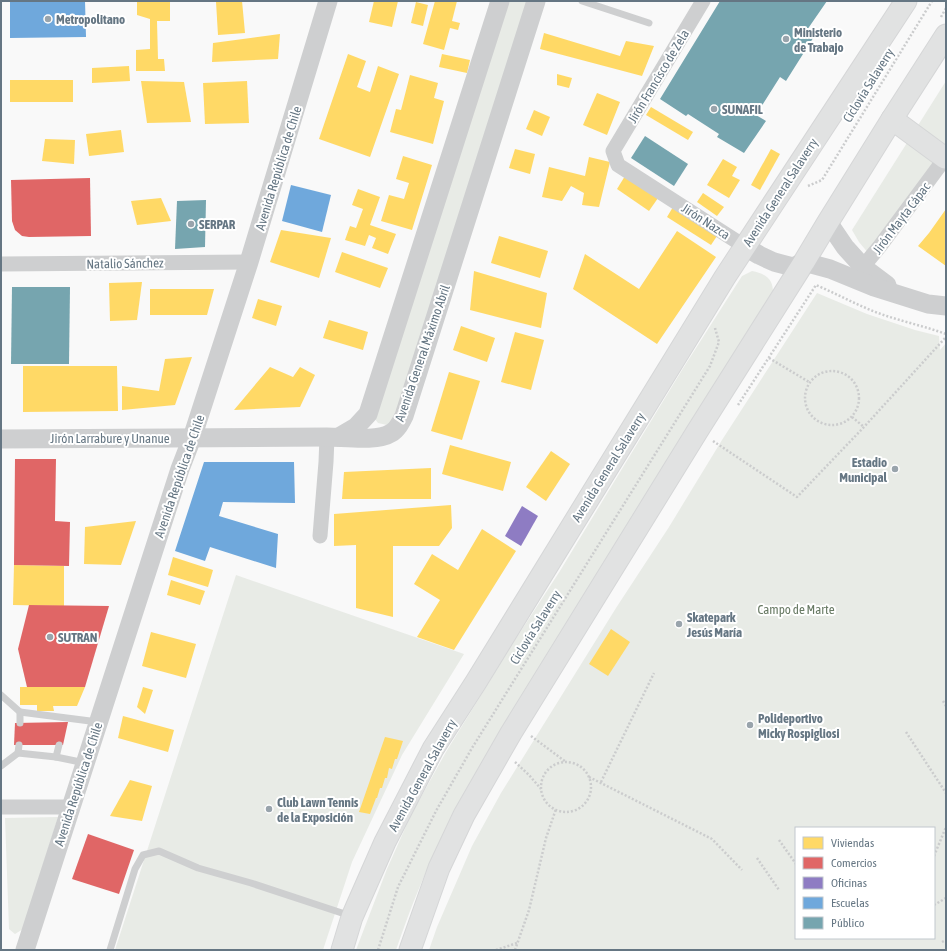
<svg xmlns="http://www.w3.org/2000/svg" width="947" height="951" font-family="'Asap Condensed',sans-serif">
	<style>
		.green { fill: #e8ebe6; fill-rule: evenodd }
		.homes { fill: #ffd966 }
		.shops { fill: #e06666 }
		.offices { fill: #8e7cc3 }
		.schools { fill: #6fa8dc }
		.public { fill: #76a5af }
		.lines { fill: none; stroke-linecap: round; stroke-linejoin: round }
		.secondary-casing { stroke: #d5d6d7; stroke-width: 23 }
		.path { stroke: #cbcccd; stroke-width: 2.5; stroke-dasharray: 2 2; stroke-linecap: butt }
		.service { stroke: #cecfd0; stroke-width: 7 }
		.minor { stroke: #cecfd0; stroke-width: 15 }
		.tertiary { stroke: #cecfd0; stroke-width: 19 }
		.secondary { stroke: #e1e2e2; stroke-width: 21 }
		.poi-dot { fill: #99a4ac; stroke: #fff; stroke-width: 1.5 }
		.labels { text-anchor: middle; stroke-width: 4; stroke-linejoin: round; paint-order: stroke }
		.poi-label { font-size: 13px; font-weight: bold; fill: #657683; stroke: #fff; text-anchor: start }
		.street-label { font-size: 13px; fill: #657683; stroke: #fff }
		.park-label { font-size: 13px; fill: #687a64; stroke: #fff }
	</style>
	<rect width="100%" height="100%" fill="#f9f9f9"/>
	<!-- green -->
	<g class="green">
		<polygon points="505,1 531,1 398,420 387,425 378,423 375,419"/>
		<polygon points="946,81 946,144 869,254 859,242 852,230"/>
		<path d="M 752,271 C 770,275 774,281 773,299 C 708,402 643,504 579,606 C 532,680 484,753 445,831 C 426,869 410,909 396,950 L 356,950 L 387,869 L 411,815 L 446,752 L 515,640 L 560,571 L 682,370 L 742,276 Z"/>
		<path d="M 817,293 L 867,314 L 915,330 L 939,336 L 940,350 L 946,343 L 946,950 L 429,950 L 437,927 L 472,846 L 501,793 L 616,608 L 669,527 L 722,440 ZM 796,828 L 934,828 L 934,938 L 796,938 Z"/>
		<polygon points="236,575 464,654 402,755 352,862 323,950 115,950"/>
		<polygon points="58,817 23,929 15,934 9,929 5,818"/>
	</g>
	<!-- homes -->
	<g class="homes">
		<polygon points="137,1 170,1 170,21 157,21 158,59 164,59 165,71 136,71 136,50 150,49 150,19 137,15"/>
		<polygon points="228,1 242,1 245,33 218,35 216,2"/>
		<polygon points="374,1 398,1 392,27 369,22"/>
		<polygon points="435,1 457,1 452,21 460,23 458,30 450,28 444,50 423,44"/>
		<polygon points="416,2 428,5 423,26 411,23"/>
		<polygon points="544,33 620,56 626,41 654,46 642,76 540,49"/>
		<polygon points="280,34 278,59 212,62 213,43"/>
		<polygon points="348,54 366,61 357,87 370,92 378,66 399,74 370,157 319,139"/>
		<polygon points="442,54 470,60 467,73 439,67"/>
		<polygon points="129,66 130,81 92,83 92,68"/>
		<polygon points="557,74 572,78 569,88 557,85"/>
		<polygon points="410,75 438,83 434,98 444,101 433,144 390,132 396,109 401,110"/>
		<rect x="10" y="80" width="63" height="22"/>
		<polygon points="141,81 184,82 191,122 147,123"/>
		<polygon points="247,81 249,123 205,124 203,83"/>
		<polygon points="597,93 620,102 607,135 583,125"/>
		<polygon points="651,107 693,132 688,140 646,115"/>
		<polygon points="534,110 550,117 542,136 526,129"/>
		<polygon points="121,130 124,152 89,156 86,134"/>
		<polygon points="45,139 75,140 74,164 42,161"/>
		<polygon points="515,149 535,154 530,174 509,168"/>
		<polygon points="771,149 780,154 760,190 751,185"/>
		<polygon points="403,156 432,165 412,230 381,221 389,195 404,199 409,183 396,179"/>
		<polygon points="589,157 610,162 599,207 582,205 584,193 571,186 562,201 542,197 549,167 585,176"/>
		<polygon points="723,159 737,167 732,176 740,180 729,198 707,185"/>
		<polygon points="625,176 658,198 649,211 617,189"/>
		<polygon points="358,189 380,197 370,225 396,234 388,254 372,248 376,238 369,235 365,246 345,240 350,226 356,228 363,209 352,205"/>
		<polygon points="703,193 724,207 717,216 697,202"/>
		<polygon points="161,198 171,221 137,225 131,201"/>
		<polygon points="673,207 717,236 711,245 667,217"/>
		<polygon points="946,209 946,266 918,246 929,233"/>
		<polygon points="281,230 331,238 319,278 270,262"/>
		<polygon points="677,231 716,257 657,344 573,289 585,254 639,289"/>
		<polygon points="499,236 548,251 540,278 491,263"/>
		<polygon points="342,252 388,268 380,288 335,272"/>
		<polygon points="474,271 547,293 541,328 470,310"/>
		<polygon points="142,282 137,320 110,321 109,283"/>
		<polygon points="150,289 214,289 207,315 150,315"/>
		<polygon points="258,299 282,306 276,326 252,318"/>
		<polygon points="329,320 368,332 363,350 323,338"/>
		<polygon points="461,326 495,338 487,362 453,350"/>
		<polygon points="515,332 544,340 531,390 501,382"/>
		<polygon points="192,357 175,405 122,410 122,386 159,391 165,359"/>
		<polygon points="23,366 117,366 118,411 23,412"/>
		<polygon points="270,367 293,377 300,367 315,375 300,407 234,410"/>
		<polygon points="449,372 480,381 462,440 431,431"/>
		<polygon points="450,445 511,462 503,491 442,474"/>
		<polygon points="551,451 570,464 546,501 526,487"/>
		<polygon points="431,468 431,499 342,499 344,472"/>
		<polygon points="451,505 452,528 439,546 393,546 393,617 356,608 356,545 334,546 334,514"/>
		<polygon points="136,521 121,565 84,564 85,527"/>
		<polygon points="482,529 516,551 454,650 417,637 440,600 414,584 432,554 458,570"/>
		<polygon points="173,557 213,570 208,587 168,575"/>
		<polygon points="14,565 64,566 64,606 13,605"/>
		<polygon points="171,580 205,591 200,605 167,595"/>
		<polygon points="611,629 630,642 608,676 589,664"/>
		<polygon points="151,632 196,644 186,678 142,666"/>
		<polygon points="20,687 85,687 77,706 53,706 54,711 37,711 37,705 20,705"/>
		<polygon points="143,687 153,690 145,714 137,707"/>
		<polygon points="123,716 174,730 168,752 118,738"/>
		<polygon points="385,737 403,741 397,759 395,759 392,769 389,768 387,778 385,778 382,788 380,788 377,798 376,798 370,814 359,812"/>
		<polygon points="130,780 152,786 142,821 110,816"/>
	</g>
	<!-- shops -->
	<g class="shops">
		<polygon points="90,178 91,236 29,237 22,236 15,230 12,221 11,180"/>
		<polygon points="15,459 56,459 55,521 70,522 69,566 14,565"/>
		<polygon points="29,605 109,606 85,687 27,687 18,649"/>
		<polygon points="68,722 63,745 14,745 15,723"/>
		<polygon points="88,834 134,850 119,894 72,879"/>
	</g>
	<!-- offices -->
	<polygon class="offices" points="522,506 538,516 521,546 505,536"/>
	<!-- schools -->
	<g class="schools">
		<polygon points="10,1 85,1 86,37 10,38"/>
		<polygon points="291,185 331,195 322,232 282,221"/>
		<polygon points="204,462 294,462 295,503 223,502 219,516 278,534 276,568 210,547 205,561 175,551"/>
	</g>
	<!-- public -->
	<g class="public">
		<polygon points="720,1 827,1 807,30 815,35 786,81 780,77 756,115 766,121 744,153 717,137 719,134 688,114 686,116 660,99"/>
		<polygon points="645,136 688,164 674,186 631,158"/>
		<polygon points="206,200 205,247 175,249 177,201"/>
		<polygon points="12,287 70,287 69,364 11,364"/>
	</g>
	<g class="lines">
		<!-- secondary casing -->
		<g class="secondary-casing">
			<g id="secondary">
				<polyline points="892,119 945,158"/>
				<polyline points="342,950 352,917 385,842 433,749 476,682 725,277 906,1"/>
				<polyline points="410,950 439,868 464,815 511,733 698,430 804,262 828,222 892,119 946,35"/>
			</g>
		</g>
		<!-- path -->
		<g class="path">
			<polyline points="941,17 946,8"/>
			<polyline points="808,186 822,180 932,1"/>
			<polyline points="769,358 809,382"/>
			<circle cx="832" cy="398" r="27"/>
			<path d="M 738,405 L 816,285 C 837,294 857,305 878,313 C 900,321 924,326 946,334"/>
			<polyline points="852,417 864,427"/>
			<polyline points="713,441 797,497 864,427 946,337"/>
			<polyline points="943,701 946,706"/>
			<polyline points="906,732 946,793"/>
			<polyline points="531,736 566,762"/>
			<polyline points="515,762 529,775 541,789"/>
			<circle cx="566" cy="787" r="25"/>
			<polyline points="589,777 712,839 742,870"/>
			<polyline points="601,782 654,673"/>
			<polyline points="779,840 796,864"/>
			<polyline points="934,856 946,827"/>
			<polyline points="757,858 779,890"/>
			<polyline points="934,905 946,898"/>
			<polyline points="942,942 946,940"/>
			<polyline points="378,950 398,887 436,811 472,748 710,366 719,342 715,328"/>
			<polyline points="496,950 517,943"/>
			<polyline points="515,950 529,910 546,838 556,809"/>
		</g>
		<!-- service -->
		<g class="service">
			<polyline points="582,1 649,23"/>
			<polyline points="1,695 20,712 20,723"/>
			<polyline points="20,712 98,722"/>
			<polyline points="18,753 56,757 85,763"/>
			<polyline points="56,757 59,745"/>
			<polyline points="1,766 18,753 19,745"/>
			<polyline points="110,950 135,869 143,855 159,851 198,868 251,883 351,916"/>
		</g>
		<!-- minor -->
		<g class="minor">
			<polyline points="703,1 613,151 618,165 744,246"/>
			<polyline points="1,264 249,262"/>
			<polyline points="856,275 880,246 946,157"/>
			<polyline points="320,536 326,462 327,437"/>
			<polyline points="1,807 71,807"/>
		</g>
		<!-- tertiary -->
		<g class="tertiary">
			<polyline points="828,222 845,247 863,267 887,285"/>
			<polyline points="744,246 759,255 774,262 793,267 804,262 830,269 874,287 928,304 946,306"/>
			<polyline points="339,437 356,427 368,414 500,1"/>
			<path d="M 1,439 L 327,437 C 344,437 377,442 391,433 C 397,430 401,422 404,416 L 536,1"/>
			<polyline points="25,950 180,469 192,438 249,262 328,1"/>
		</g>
		<!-- secondary -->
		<use href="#secondary" class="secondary"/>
	</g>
	<!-- markers -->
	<g class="poi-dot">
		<circle cx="48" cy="19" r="4"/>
		<circle cx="786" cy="39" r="4"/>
		<circle cx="714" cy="109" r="4"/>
		<circle cx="191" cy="224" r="4"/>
		<circle cx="895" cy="469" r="4"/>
		<circle cx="679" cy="624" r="4"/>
		<circle cx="50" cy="637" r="4"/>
		<circle cx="750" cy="725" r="4"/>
		<circle cx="269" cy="809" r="4"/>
	</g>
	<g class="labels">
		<!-- poi labels -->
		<g class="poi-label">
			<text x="56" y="24">Metropolitano</text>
			<text x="794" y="37">Ministerio<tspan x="794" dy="15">de Trabajo</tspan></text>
			<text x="722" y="114">SUNAFIL</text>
			<text x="199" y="229">SERPAR</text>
			<text x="887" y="467" text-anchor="end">Estadio<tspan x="887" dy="15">Municipal</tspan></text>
			<text x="687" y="622">Skatepark<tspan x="687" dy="15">Jesús María</tspan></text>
			<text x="58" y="642">SUTRAN</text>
			<text x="758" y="723">Polideportivo<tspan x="758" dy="15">Micky Rospigliosi</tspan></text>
			<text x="277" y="807">Club Lawn Tennis<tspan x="277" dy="15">de la Exposición</tspan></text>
		</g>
		<!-- street labels -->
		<g class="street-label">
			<text transform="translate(658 76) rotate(-59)" y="5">Jirón Francisco de Zela</text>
			<text transform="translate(868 85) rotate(-58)" y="5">Ciclovía Salaverry</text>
			<text transform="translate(278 168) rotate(-73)" y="5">Avenida República de Chile</text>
			<text transform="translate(780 192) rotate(-57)" y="5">Avenida General Salaverry</text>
			<text transform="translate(901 218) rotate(-53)" y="5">Jirón Mayta Cápac</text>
			<text transform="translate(706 221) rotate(33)" y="5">Jirón Nazca</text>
			<text transform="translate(125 263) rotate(-1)" y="5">Natalio Sánchez</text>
			<text transform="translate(422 353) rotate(-71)" y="5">Avenida General Máximo Abril</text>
			<text x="110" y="443">Jirón Larrabure y Unanue</text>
			<text transform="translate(608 467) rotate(-58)" y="5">Avenida General Salaverry</text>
			<text transform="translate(179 476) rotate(-71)" y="5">Avenida República de Chile</text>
			<text transform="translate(535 627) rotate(-58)" y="5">Ciclovía Salaverry</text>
			<text transform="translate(422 775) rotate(-61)" y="5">Avenida General Salaverry</text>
			<text transform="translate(78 784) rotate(-72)" y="5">Avenida República de Chile</text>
		</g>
		<!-- park labels -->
		<g class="park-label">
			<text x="796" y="614">Campo de Marte</text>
		</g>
	</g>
	<!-- border -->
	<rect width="947" height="951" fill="none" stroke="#657683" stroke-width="4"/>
	<!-- legend -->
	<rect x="795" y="827" width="140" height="112" fill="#ffffff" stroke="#c1c8cd"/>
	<rect x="803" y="837" width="20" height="12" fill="#ffd966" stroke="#c1c8cd"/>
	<text x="831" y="847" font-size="12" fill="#657683">Viviendas</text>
	<rect x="803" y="857" width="20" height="12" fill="#e06666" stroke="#c1c8cd"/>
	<text x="831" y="867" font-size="12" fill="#657683">Comercios</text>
	<rect x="803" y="877" width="20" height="12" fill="#8e7cc3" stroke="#c1c8cd"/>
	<text x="831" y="887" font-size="12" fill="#657683">Oficinas</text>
	<rect x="803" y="897" width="20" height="12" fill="#6fa8dc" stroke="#c1c8cd"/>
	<text x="831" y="907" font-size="12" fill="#657683">Escuelas</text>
	<rect x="803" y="917" width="20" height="12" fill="#76a5af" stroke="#c1c8cd"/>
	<text x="831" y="927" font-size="12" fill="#657683">Público</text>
</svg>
